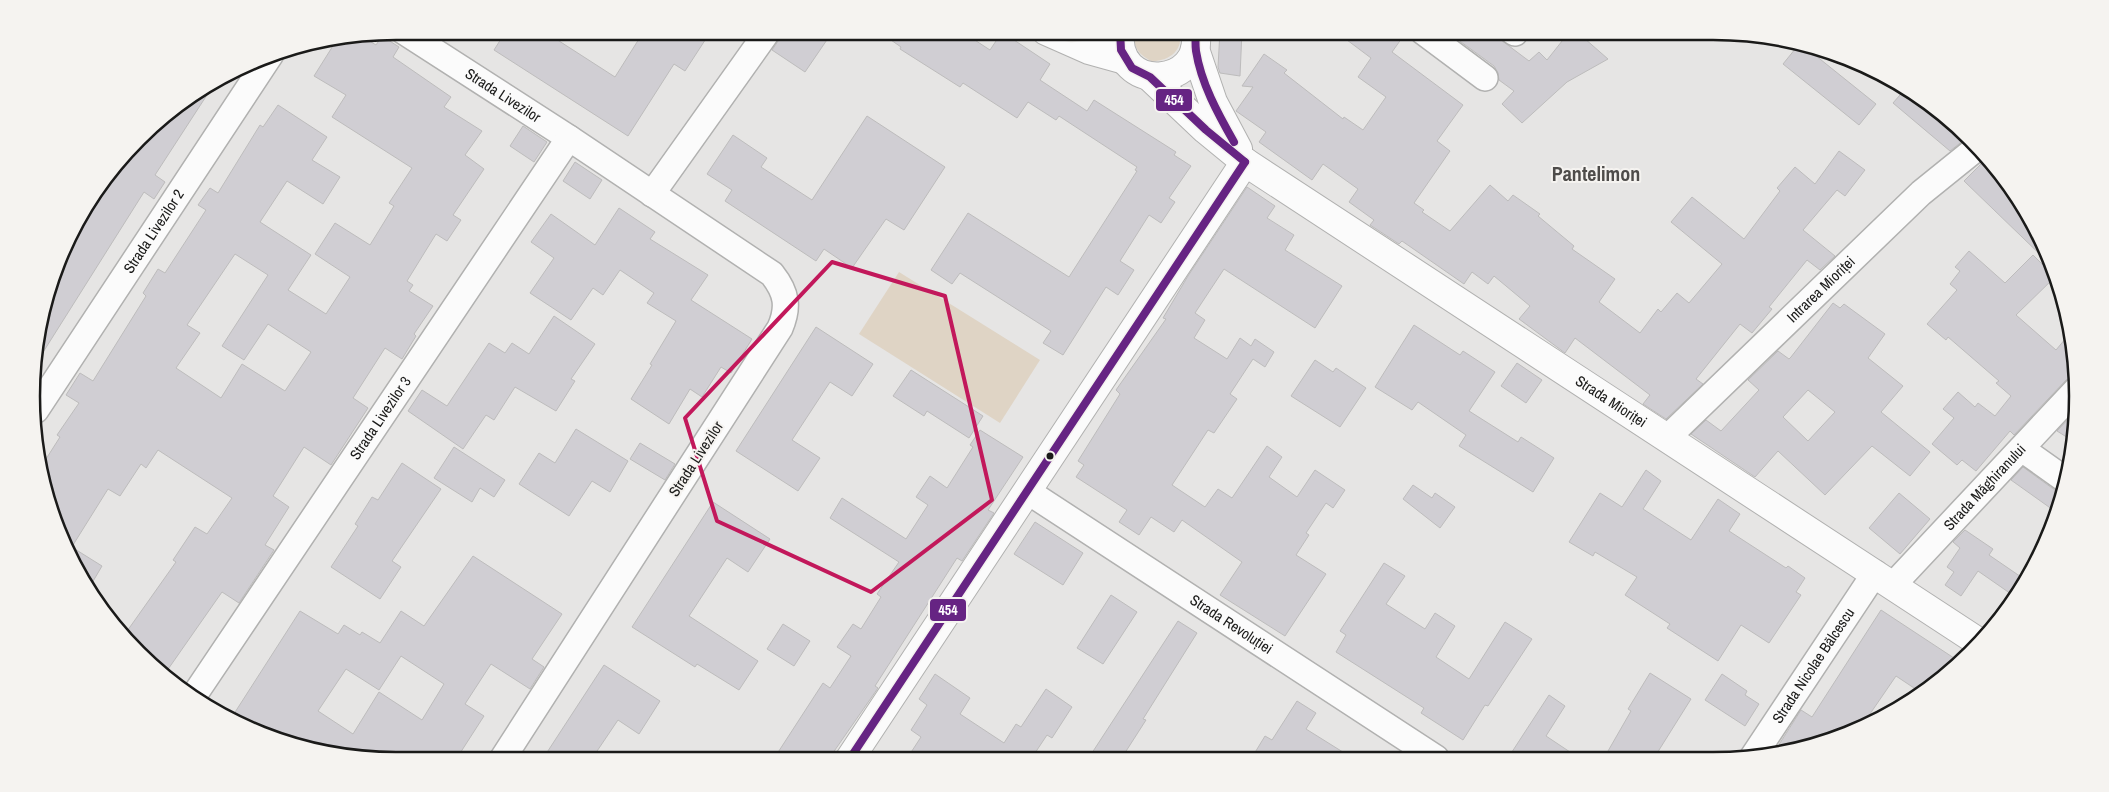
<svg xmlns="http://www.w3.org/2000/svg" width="2109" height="792" font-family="'Archivo Narrow',sans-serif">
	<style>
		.green { fill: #dfd4c5 }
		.building { fill: #d0ced3; stroke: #bdbcbc; fill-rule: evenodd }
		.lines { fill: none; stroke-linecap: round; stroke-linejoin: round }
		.street-casing { stroke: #b1b1b0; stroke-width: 28 }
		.secondary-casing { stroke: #b1b1b0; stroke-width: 30 }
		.street { stroke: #fbfbfb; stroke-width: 25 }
		.secondary { stroke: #fbfbfb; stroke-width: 28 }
		.bus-1-casing { stroke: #f5f3f0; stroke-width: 11 }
		.bus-1 { stroke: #662483; stroke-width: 8 }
		.marked { fill: none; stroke: #c2185b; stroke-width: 4; stroke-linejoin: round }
		.bus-dot { fill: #1a1a19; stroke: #f5f3f0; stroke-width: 2 }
		.labels { text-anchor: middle; stroke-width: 4; stroke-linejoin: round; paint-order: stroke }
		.street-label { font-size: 15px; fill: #1a1a19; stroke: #f5f3f0 }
		.district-label { font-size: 20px; font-weight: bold; fill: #4e4c4a; stroke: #f5f3f0 }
		.rim { fill: none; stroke: #1a1a19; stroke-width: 2.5 }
		.line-badge { stroke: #f5f3f0; stroke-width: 2 }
		.badge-label { font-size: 14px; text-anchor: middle; font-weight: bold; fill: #fff }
	</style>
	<rect width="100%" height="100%" fill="#e6e5e4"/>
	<!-- green -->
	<g class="green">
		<path d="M 1135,31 L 1179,31 C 1185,50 1168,62 1151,61 C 1138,54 1132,46 1135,31 Z"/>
		<polygon points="899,272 1040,360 1000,423 859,334"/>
	</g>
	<!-- building -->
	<g class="building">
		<polygon points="506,31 561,31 556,39 615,77 644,31 711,31 685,71 674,64 628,136 494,50"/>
		<polygon points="785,31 833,31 805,72 772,50"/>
		<polygon points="878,31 961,31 990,50 1002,32 1050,64 1040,80 1087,111 1094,100 1176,152 1174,155 1191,166 1169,198 1175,202 1161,223 1149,215 1120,261 1134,270 1118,295 1106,287 1063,355 1043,343 1051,331 960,273 952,284 931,270 968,213 1069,277 1137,171 1135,170 1137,167 1059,116 1056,120 1028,102 1017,118 963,83 960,87 900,49 901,47"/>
		<polygon points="1220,31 1242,31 1240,76 1220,73 1218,67"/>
		<polygon points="1335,31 1407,31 1392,52 1463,105 1437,141 1450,151 1414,203 1424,210 1422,212 1450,231 1490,185 1508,201 1513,195 1540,214 1538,216 1574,246 1572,249 1615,279 1599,302 1640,333 1658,309 1661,312 1677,293 1689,303 1722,264 1671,222 1692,197 1744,239 1780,191 1777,188 1795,167 1815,184 1839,151 1865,170 1845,196 1837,190 1803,230 1835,256 1820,270 1807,260 1769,307 1772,309 1752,333 1740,324 1696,379 1703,384 1666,419 1643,404 1650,395 1575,338 1565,353 1519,319 1530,306 1494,276 1488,284 1472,272 1464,284 1402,241 1399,244 1370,225 1374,220 1349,202 1358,189 1323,164 1312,180 1259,142 1266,132 1236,111 1253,87 1242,86 1264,54 1287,70 1284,73 1343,119 1344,117 1363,130 1386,97 1358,77 1371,58"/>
		<polygon points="1446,31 1489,31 1529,61 1539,52 1547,60 1570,31 1576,31 1608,59 1567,82 1522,123 1502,104 1514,91 1499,80 1498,73 1494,66"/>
		<path d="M 382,36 L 399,47 L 393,57 L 451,97 L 444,107 L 482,131 L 465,155 L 484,169 L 453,215 L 461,220 L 447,241 L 436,234 L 407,281 L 413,285 L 409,291 L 433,306 L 414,334 L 416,336 L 402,359 L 385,348 L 353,398 L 368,408 L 331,465 L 304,447 L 273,496 L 289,507 L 265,545 L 274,550 L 239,603 L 222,592 L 164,675 L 125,634 L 176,562 L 173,560 L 195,527 L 207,534 L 232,498 L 158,450 L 146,468 L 141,464 L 120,496 L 108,489 L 73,545 L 59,536 L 39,470 L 60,437 L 57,435 L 79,403 L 66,395 L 80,373 L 93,381 L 146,296 L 143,293 L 158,269 L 165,273 L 206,210 L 198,205 L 210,188 L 218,193 L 260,125 L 263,127 L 278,105 L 327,137 L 312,160 L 340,177 L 323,204 L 287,181 L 260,222 L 311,255 L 288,290 L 326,314 L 350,277 L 315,254 L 335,223 L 370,245 L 394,206 L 389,203 L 412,168 L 332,117 L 346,95 L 314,76 L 336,41 L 363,37 L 376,45 ZM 235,254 L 268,275 L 222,346 L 244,360 L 268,324 L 311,352 L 285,391 L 242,364 L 221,398 L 176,368 L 200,333 L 187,325 Z"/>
		<polygon points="1800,43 1876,104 1859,125 1783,64"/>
		<polygon points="218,78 155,175 165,182 154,199 144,192 35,365 34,348 51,279 80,214 156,122"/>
		<polygon points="1906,88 1956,128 1954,132 1964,140 1950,151 1893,103"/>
		<polygon points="867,116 945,167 904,230 886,219 852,268 824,249 816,261 725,201 732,190 707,174 733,135 767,158 761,167 812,200"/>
		<polygon points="523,126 547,142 534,162 510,146"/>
		<polygon points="1985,160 2004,179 2029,214 2051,265 1964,181"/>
		<polygon points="575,162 602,180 590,199 563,181"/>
		<polygon points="1247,187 1275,206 1267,218 1294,235 1285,250 1342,286 1315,328 1224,269 1195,313 1205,320 1194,338 1227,359 1240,338 1251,346 1255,339 1274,352 1265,367 1253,359 1230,394 1237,399 1214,433 1208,430 1172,485 1205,507 1218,489 1232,498 1267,446 1282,457 1269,477 1297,497 1315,470 1345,490 1333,508 1326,503 1306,533 1309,535 1296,555 1326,574 1285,636 1220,595 1242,562 1182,520 1174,532 1151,517 1139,535 1119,522 1127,510 1076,477 1084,465 1078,461 1120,394 1116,390 1166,319 1163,318 1188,276"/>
		<polygon points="619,208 655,232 650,239 708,275 691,300 752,339 731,373 721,367 702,397 690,389 669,424 631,399 652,365 650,364 676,321 647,303 654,293 620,270 603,295 593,288 571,320 530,293 554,258 531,242 551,214 595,245"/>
		<polygon points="1969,251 2005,283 2033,255 2055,277 2016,315 2056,350 2071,332 2075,349 2076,376 2066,380 2014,435 2010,431 1976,471 1962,460 1957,465 1932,444 1954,418 1943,409 1958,392 1975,407 1978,403 1995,416 2011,396 1996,383 1999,381 1948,337 1946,340 1927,324 1957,290 1950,284 1960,271 1955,267"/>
		<path d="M 1833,303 L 1840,308 L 1844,304 L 1885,334 L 1868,358 L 1903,386 L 1881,412 L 1930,452 L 1910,476 L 1872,446 L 1825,495 L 1778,451 L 1755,477 L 1691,434 L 1706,420 L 1721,431 L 1759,390 L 1748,380 L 1778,351 L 1789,359 L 1791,357 ZM 1808,390 L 1835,412 L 1808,441 L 1783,417 Z"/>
		<polygon points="554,316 595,344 571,379 575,381 556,411 515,387 494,420 486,415 463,449 408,411 422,390 447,406 489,343 505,353 512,343 529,354"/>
		<polygon points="1414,325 1460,355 1463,351 1495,372 1469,411 1518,442 1521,437 1554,458 1533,492 1459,446 1466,435 1418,402 1412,410 1375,387"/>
		<polygon points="816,327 873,364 852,396 830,382 792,440 820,458 798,491 736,451"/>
		<polygon points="1315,360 1333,372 1336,368 1366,388 1340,427 1291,396"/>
		<polygon points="1517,363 1542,380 1526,403 1501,386"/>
		<polygon points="911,370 983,416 969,438 927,411 924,416 893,396"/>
		<polygon points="2074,413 2077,414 2077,420 2073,441 2057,431"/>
		<polygon points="576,429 628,461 610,492 592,481 569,516 519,484 539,453 555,463"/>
		<polygon points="980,430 1023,457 988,510 994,513 962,561 957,558 875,686 878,688 828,760 773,760 823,683 830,688 851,656 837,647 853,624 861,629 881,597 877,594 899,562 830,518 842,498 906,539 928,505 916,497 930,476 947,488 973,447 970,445"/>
		<polygon points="640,443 675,464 665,480 630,459"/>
		<polygon points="454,447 505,480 494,497 480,488 472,502 434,478"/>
		<polygon points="402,463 441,489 392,561 401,567 380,599 331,567 358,526 355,524 372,497 378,500"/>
		<polygon points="2023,467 2063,496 2056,512 2011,480"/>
		<polygon points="1646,470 1661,481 1643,509 1691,540 1718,499 1740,514 1729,531 1786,568 1788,566 1805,578 1796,592 1801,595 1769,643 1741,625 1718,661 1667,628 1670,624 1625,595 1637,577 1595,552 1593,556 1569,542 1600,493 1622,507"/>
		<polygon points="1413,485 1432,498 1435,493 1455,507 1440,528 1403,499"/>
		<polygon points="1899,493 1930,519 1900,554 1869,528"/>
		<polygon points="713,502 770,539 748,572 727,558 689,616 758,661 739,690 697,664 695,667 632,627"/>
		<polygon points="1035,522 1083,553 1063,585 1014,554"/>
		<polygon points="1965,530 1993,549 1989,555 2027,581 2014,596 1978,571 1961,596 1945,585 1954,572 1947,567 1960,548 1953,542"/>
		<polygon points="62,541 102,566 92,583 80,576"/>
		<path d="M 473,556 L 562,614 L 532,659 L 544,667 L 530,689 L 491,664 L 465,704 L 484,716 L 455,761 L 396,761 L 301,748 L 230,720 L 300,611 L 338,634 L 344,625 L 360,635 L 362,632 L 380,643 L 401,611 L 424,626 ZM 401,656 L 444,684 L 422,720 L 379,692 L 353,734 L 318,711 L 346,669 L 379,690 Z"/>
		<polygon points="1384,563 1405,576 1386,604 1425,629 1435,613 1455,626 1436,657 1469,679 1505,622 1532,639 1488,706 1485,705 1463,740 1421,713 1424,708 1336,652 1346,635 1340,631"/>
		<polygon points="1111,595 1137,612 1103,664 1077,648"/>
		<polygon points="1881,610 1960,662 1954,670 1920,692 1896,676 1861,727 1773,754 1801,710 1812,717"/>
		<polygon points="1178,621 1197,633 1143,719 1146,720 1121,759 1088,759"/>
		<polygon points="783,624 810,641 794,666 767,649"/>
		<polygon points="604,665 660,701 639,734 618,720 591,760 542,760"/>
		<polygon points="1650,673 1691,699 1654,758 1604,758 1631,711 1628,709"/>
		<polygon points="935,674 970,698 960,714 1004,743 1016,724 1021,727 1046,689 1072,707 1052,738 1047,735 1031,759 906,760 921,737 911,730 927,705 919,699"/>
		<polygon points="1722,674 1747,691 1745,695 1759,704 1745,726 1705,700"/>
		<polygon points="1549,695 1565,706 1546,736 1579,758 1508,758"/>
		<polygon points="1297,701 1316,713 1306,729 1354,759 1251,759 1265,736 1272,740"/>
	</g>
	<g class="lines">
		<!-- street casing -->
		<g class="street-casing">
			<g id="street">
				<path id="s1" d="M 403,31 L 569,138 L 772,274 C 787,293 789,307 780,328 L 501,761"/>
				<polyline points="1422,31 1485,78"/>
				<polyline points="1512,31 1515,33"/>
				<polyline points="652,194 768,31"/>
				<path id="s2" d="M 36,410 L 271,54"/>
				<path id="s3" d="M 1667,438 L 1921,193 L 1978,147"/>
				<polyline points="2022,449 2067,481"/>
				<path id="s4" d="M 1027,491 L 1436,758"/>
				<path id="s5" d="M 1893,585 L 2076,390"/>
				<path id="s6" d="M 193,697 L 569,138"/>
				<path id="s7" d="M 1752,758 L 1875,573"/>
			</g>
		</g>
		<!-- secondary casing -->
		<g class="secondary-casing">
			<g id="secondary">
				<polyline points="1046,31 1089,50 1125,60"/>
				<path d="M 1120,31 C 1113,96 1207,87 1195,31"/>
				<polyline points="1195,49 1213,102 1238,149"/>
				<path id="s8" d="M 1150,77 L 1206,130 L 1245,162 L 1977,641"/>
				<polyline points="849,760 1245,162"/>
			</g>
		</g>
		<!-- street -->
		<use href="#street" class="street"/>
		<!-- secondary -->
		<use href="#secondary" class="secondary"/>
		<!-- bus-1 casing -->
		<g class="bus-1-casing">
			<g id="bus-1">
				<polyline points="1047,31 1071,37 1112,31"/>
				<polyline points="1120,31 1121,50 1132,68 1150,77 1206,130 1245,162"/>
				<path d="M 1195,31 C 1196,38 1195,44 1196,51 C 1201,83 1218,114 1234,142"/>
				<polyline points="849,760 1245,162"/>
			</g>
		</g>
		<!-- bus-1 -->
		<use href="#bus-1" class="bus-1"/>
	</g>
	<!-- marked area -->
	<path class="marked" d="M 832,262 L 945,296 L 992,500 L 871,592 L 717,521 L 685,418 Z"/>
	<!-- markers -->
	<circle class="bus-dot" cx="1050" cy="456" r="4.5"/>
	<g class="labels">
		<!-- street labels -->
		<g class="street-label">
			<text dy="5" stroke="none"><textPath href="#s1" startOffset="119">Strada Livezilor</textPath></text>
			<text dy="5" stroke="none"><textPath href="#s2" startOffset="214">Strada Livezilor 2</textPath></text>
			<text dy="5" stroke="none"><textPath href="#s3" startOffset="214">Intrarea Mioriței</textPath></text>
			<text dy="5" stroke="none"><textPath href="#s8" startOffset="565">Strada Mioriței</textPath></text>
			<text dy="5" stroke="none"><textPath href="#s6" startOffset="336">Strada Livezilor 3</textPath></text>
			<text transform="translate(696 459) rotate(-57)" y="5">Strada Livezilor</text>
			<text dy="5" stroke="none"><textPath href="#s5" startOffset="134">Strada Măghiranului</textPath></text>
			<text dy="5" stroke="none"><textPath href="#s4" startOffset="244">Strada Revoluției</textPath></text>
			<text dy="5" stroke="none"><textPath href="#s7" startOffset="111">Strada Nicolae Bălcescu</textPath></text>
		</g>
		<!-- district labels -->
		<g class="district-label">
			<text x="1596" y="181">Pantelimon</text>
		</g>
	</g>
	<!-- crop -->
	<path d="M0 0H2109V792H0ZM396 40H1713A356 356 0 0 1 2069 396V396A356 356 0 0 1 1713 752H396A356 356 0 0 1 40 396V396A356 356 0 0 1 396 40Z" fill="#f5f3f0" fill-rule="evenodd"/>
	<path class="rim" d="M396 40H1713A356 356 0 0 1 2069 396V396A356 356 0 0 1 1713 752H396A356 356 0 0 1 40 396V396A356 356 0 0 1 396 40Z"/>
	<g class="line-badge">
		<rect x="1155" y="88" width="38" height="24" rx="5" fill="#662483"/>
		<rect x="929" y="598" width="38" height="24" rx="5" fill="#662483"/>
	</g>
	<g class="badge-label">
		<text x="1174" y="105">454</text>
		<text x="948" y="615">454</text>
	</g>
</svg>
